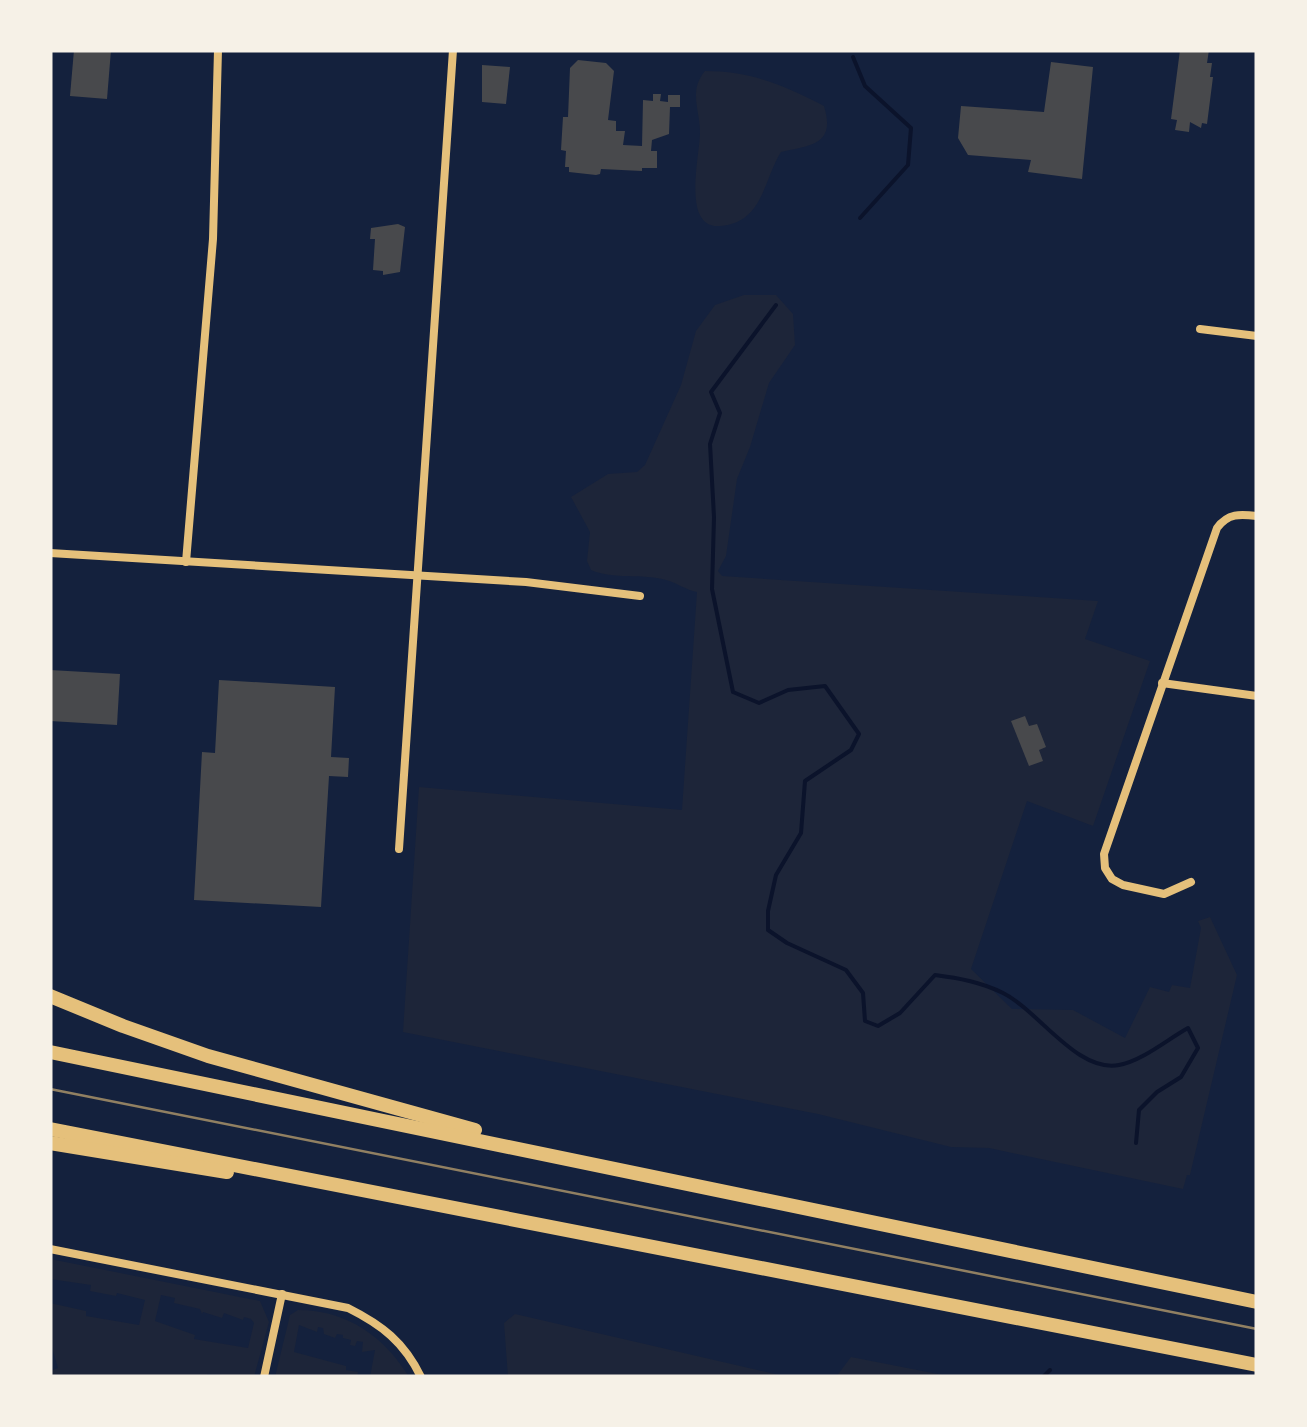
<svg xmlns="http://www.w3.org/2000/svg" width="1307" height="1427" font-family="Commissioner,sans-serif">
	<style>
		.green { fill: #1d2539; fill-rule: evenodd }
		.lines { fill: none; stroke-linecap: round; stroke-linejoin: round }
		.stream { stroke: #0b132b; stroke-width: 4 }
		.building { fill: #48494c }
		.minor { stroke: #e5c07b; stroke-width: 8 }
		.motorway { stroke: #e5c07b; stroke-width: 14 }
		.tram { stroke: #918062; stroke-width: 2.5 }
	</style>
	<rect width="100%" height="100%" fill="#14213d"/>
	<!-- green -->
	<g class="green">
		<path d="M 705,71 C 750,71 784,85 824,106 C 836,145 811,145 781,152 C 763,181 763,223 720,226 C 680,229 701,152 700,130 C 699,108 689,90 705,71 Z"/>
		<path d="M 744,295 L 776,295 L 793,314 L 795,345 L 769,383 L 750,447 L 737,479 L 726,556 L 718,571 L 722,576 L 1098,601 L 1085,639 L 1150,661 L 1093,826 L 1027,801 L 971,969 L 1012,1009 L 1073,1010 L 1125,1038 L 1150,987 L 1169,992 L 1172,985 L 1190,988 L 1201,928 L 1198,921 L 1210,917 L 1237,975 L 1190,1175 L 1187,1175 L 1183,1189 L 989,1148 L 951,1147 L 818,1114 L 403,1032 L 419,787 L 682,810 L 697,592 C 686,590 677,583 666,580 C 641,573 614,580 591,570 L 587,561 L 590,532 L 571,497 L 608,474 L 637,472 L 645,465 L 681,385 L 696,331 L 715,305 Z"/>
		<path d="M 50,1259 L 260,1301 L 269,1322 L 254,1377 L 207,1374 L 208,1377 L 50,1377 L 50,1371 L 58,1368 L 50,1341 L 50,1303 L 86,1311 L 86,1316 L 139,1325 L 145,1300 L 117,1293 L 116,1296 L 90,1291 L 91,1285 L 50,1279 ZM 161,1295 L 175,1298 L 174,1303 L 200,1309 L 202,1314 L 203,1312 L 222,1318 L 224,1313 L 243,1320 L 244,1317 L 251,1319 L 254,1323 L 248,1348 L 194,1339 L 195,1335 L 155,1321 Z"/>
		<path d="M 298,1310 C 347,1310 385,1337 409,1377 L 370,1377 L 375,1350 L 362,1352 L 363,1342 L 357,1341 L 355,1346 L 350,1345 L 351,1340 L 343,1338 L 343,1335 L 337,1334 L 335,1338 L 324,1334 L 323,1328 L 318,1327 L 317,1332 L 299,1325 L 294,1352 L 346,1366 L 346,1370 L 358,1372 L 357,1377 L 275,1377 L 290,1315 Z"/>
		<polygon points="515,1314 788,1377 508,1377 504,1323"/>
		<polygon points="851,1357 953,1377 836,1377"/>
	</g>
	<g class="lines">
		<!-- stream -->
		<g class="stream">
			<polyline points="853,57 865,86 911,128 908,165 860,218"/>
			<path d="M 776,305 L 711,392 L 720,413 L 710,444 L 714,517 L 712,589 L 733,692 L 759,703 L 788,690 L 825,686 L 859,734 L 851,750 L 805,781 L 801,833 L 776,875 L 768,911 L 768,930 L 787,943 L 846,970 L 863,993 L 865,1021 L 878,1026 L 900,1013 L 935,975 C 958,978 981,982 1003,993 C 1039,1011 1077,1073 1119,1065 C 1142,1061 1168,1039 1188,1028 L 1198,1048 L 1181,1077 L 1157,1092 L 1139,1110 L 1136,1143"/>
			<polyline points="1043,1377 1050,1370"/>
		</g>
	</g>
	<!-- building -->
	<g class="building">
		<polygon points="74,50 111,50 107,99 70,96"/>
		<polygon points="1180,50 1209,50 1207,63 1212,63 1210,77 1213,77 1207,124 1202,123 1201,128 1190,122 1189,132 1175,130 1177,120 1171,119"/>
		<polygon points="578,60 606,63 614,71 608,120 616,121 616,131 625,131 623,145 642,146 643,100 653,101 653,94 661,94 660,101 668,102 668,95 680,95 680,107 670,107 669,134 652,140 651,151 657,151 657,168 642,168 642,171 601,169 600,174 596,175 569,172 569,167 565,167 566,151 561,150 563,117 568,117 570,68"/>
		<polygon points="1051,62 1093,67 1082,179 1028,172 1031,160 968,155 958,138 961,106 1044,112"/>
		<polygon points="482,65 510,67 506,104 482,102"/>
		<polygon points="398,224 405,227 400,272 383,275 383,271 373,270 375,239 370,239 371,228"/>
		<polygon points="50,670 120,674 117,725 50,721"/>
		<polygon points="219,680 335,687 331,757 349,758 348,777 329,776 321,907 194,900 202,752 215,753"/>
		<polygon points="1025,716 1029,726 1037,724 1046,747 1039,750 1043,761 1029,766 1011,721"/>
	</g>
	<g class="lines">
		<!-- minor -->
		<g class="minor">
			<polyline points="1200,329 1257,336"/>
			<polyline points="50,553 526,582 640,596"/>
			<polyline points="186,562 213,239 218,50"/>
			<polyline points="1162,683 1257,696"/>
			<polyline points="399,849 453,50"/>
			<path d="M 1191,882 L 1164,894 L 1123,885 L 1112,879 L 1105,868 L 1104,854 L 1217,528 C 1228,513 1240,514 1257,516"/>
			<path d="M 50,1249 L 348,1308 C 382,1325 404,1342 421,1377"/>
			<polyline points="264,1377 282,1294"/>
		</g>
		<!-- motorway -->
		<g class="motorway">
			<polyline points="50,996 123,1026 208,1056 475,1130"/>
			<polyline points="50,1052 1257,1302"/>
			<polyline points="50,1129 1257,1365"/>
			<polyline points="50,1143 227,1172"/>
		</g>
		<!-- tram -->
		<polyline class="tram" points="50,1089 1257,1329"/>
	</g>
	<!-- border -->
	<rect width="1307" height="1427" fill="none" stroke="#f6f1e7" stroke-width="105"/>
</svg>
